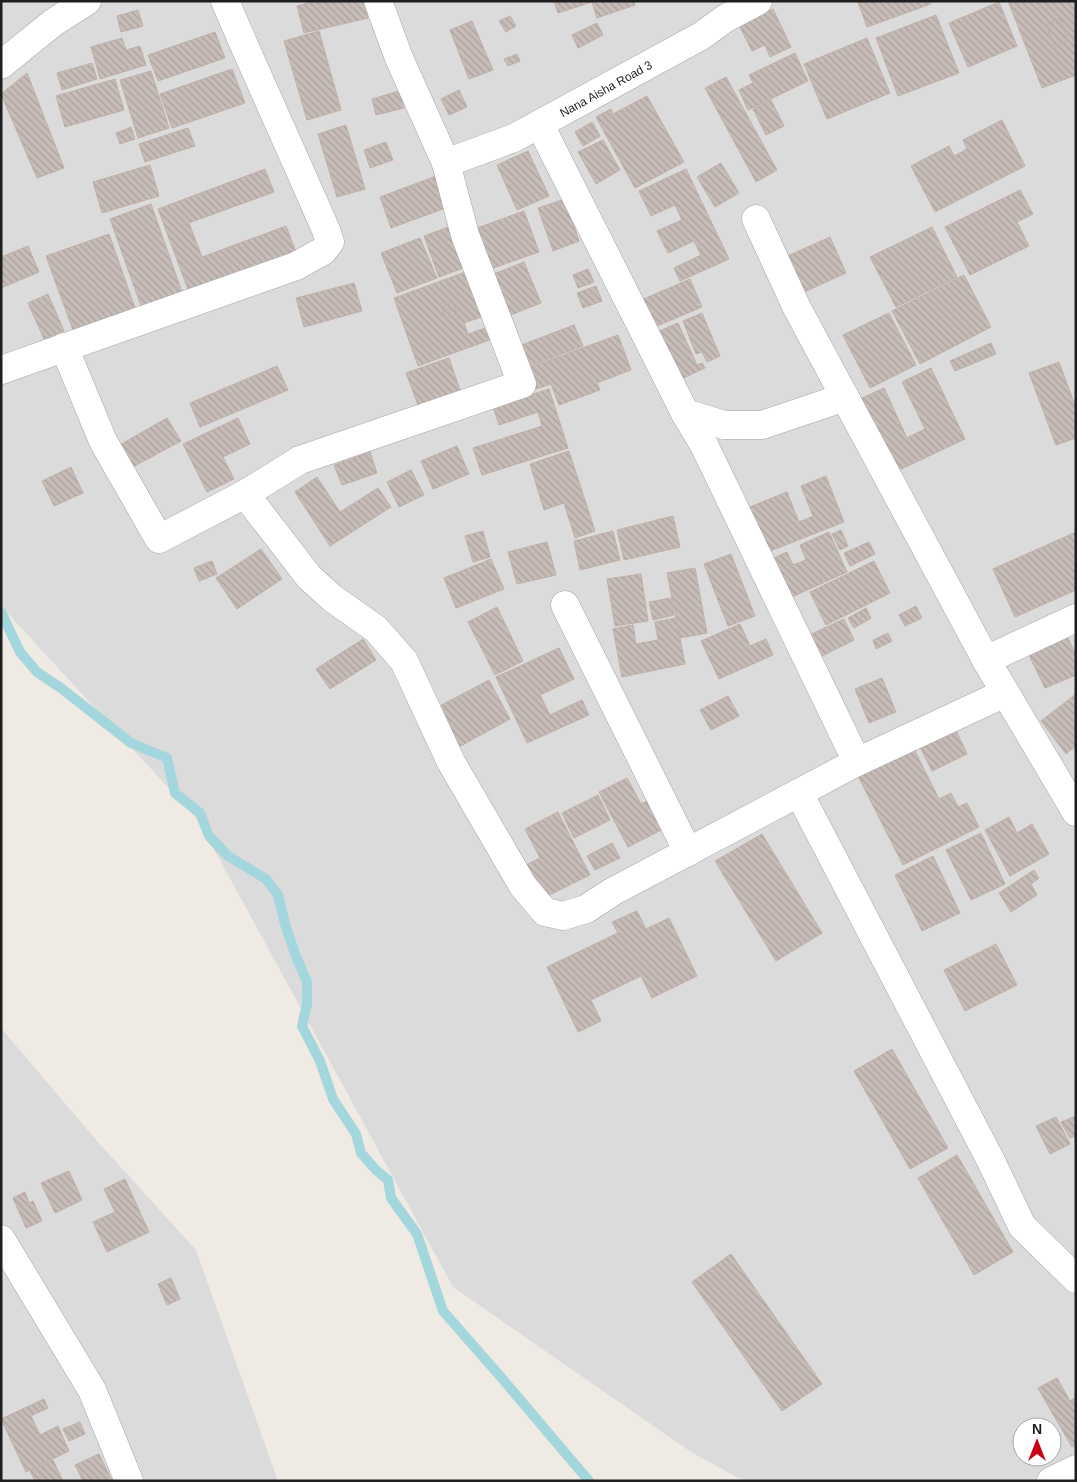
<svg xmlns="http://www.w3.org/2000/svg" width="1077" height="1482" font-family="Helvetica,sans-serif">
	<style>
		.residential { fill: #dcdbdb; fill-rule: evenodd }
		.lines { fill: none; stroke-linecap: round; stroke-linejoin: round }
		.stream { stroke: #a4d6dd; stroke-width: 10 }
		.building { fill: url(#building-back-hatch); stroke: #c1afa6; fill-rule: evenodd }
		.street-casing { stroke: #a5a5a5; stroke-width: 29 }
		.street { stroke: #fff; stroke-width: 28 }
		.labels { text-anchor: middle; stroke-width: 4; stroke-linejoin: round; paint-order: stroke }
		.street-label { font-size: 12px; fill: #1e1e1e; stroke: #fff }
	</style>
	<defs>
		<pattern id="building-back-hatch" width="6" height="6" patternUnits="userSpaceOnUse" patternTransform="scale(1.25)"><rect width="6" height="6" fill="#c7bcb7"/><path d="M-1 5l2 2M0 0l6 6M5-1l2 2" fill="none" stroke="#aaa19d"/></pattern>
	</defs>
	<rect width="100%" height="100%" fill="#efeae4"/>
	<!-- residential -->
	<g class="residential">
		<path d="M 1,1 L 1076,1 L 1076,1481 L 744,1481 L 691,1452 L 453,1287 L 198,820 L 1,606 ZM 1022,1427 L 1052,1427 L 1052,1457 L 1022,1457 Z"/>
		<polygon points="1,1028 97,1141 196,1250 278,1481 1,1481"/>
	</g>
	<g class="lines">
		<!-- stream -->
		<polyline class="stream" points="1,612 20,652 37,672 61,688 131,743 167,758 175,793 200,813 209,836 228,856 266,879 278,895 285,924 295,954 307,982 307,1004 302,1026 320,1061 333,1099 356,1134 361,1153 376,1170 388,1180 391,1198 417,1234 443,1311 500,1376 589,1481"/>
	</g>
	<!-- building -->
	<g class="building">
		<polygon points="314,1 364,1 368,18 304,33 297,6"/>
		<polygon points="554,1 634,1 635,5 597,18 592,2 558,13"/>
		<polygon points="930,1 931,4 867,27 858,2"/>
		<path d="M 1008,1 L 1076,1 L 1076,75 L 1042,88 ZM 1060,19 L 1068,41 L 1055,47 L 1046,25 Z"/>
		<polygon points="999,2 1017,46 968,67 949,23"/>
		<polygon points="773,9 791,47 770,57 765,45 752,51 739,25"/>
		<polygon points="138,10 143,26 121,32 117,16"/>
		<polygon points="936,15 959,73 898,96 876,38"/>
		<polygon points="510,16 516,26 506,32 499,21"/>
		<polygon points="1060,19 1068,41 1055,47 1046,25"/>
		<polygon points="472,21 493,70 469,79 450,30"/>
		<polygon points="597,23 603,35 578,48 572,35"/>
		<polygon points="319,31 341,110 307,120 284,41"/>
		<polygon points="215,32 225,58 158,81 148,55"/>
		<polygon points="122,38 126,50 140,46 146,65 100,79 91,47"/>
		<polygon points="867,38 890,93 827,119 804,64"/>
		<polygon points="795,53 808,81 748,110 739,90 753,83 749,75"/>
		<polygon points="517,54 520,61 508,66 504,59"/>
		<polygon points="92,63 97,79 62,90 57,73"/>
		<polygon points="232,69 245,103 172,128 160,94"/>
		<polygon points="151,71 169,128 138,138 120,80"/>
		<polygon points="27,73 64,168 37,178 1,94"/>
		<polygon points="726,77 777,170 756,182 705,88"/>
		<polygon points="115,79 124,110 65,127 56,96"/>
		<polygon points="459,90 467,107 449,115 441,99"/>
		<polygon points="399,91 404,108 376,115 372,99"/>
		<polygon points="647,96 684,162 635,188 596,117 611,109 613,114"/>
		<polygon points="771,100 784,126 766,135 753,109"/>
		<polygon points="1002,120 1025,166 935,212 911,166 949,146 954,156 967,149 963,140"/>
		<polygon points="592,122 600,136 583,146 575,132"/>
		<polygon points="346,125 365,189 337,197 318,134"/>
		<polygon points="131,127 135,139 120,144 116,133"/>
		<polygon points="188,128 195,146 145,162 139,144"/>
		<polygon points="603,140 620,170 596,184 578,152"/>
		<polygon points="386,142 393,160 370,168 364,150"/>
		<polygon points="528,151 549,196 517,210 497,165"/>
		<polygon points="721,163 739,193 715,207 697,177"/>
		<polygon points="150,165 159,196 102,213 93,182"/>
		<polygon points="265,169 274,192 189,223 202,257 286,226 296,252 189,292 158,209"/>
		<polygon points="686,169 729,259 680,281 674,268 701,255 694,241 668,253 657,231 682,220 675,205 651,216 639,191"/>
		<polygon points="439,175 451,206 391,228 380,197"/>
		<polygon points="1020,190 1033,214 1017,222 1029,246 970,275 945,227"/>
		<polygon points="565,199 579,241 553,251 538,208"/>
		<polygon points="151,204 182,292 141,306 110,219"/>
		<polygon points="524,211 539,252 485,271 469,231"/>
		<polygon points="454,225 469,266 439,277 424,236"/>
		<polygon points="932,227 957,277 896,307 870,257"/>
		<polygon points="109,234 135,308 73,330 46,256"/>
		<polygon points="830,237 846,273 802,293 785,257"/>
		<polygon points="420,238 437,278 397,293 381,253"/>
		<polygon points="28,246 39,272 1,288 1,257"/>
		<polygon points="524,262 541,303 503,318 486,277"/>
		<polygon points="588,269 594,282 578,288 573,275"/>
		<path d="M 471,270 L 487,315 L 464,323 L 468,334 L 491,326 L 495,338 L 418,366 L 394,298 ZM 453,303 L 457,314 L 446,318 L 442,307 Z"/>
		<polygon points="964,275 991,327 920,364 892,311"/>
		<polygon points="690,279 702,307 650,329 639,301"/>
		<polygon points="354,283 362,311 304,327 296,298"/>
		<polygon points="596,286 602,301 583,308 577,293"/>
		<polygon points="48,294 64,331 44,339 28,303"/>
		<polygon points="453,303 457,314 446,318 442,307"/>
		<polygon points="702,313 720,356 707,362 702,352 696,354 683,321"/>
		<polygon points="889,313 916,365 870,388 843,335"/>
		<polygon points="678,323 697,365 702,363 705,368 679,380 657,332"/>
		<polygon points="574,325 583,346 524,368 516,347"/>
		<polygon points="618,335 631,370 597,383 600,390 559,405 551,384 533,390 525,369"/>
		<polygon points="991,343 996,354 955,371 950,361"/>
		<polygon points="449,358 462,396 420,410 406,373"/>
		<polygon points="1059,362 1076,408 1076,438 1056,445 1029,373"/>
		<polygon points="277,366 288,390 200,427 190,403"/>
		<polygon points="931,368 965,439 897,471 862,398 884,388 907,438 925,429 902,382"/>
		<polygon points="549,389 568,448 482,475 473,448 542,426 538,412 499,425 493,407"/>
		<polygon points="167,418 181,441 129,469 116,447"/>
		<polygon points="238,418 250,444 223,457 234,479 207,492 183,444"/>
		<polygon points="457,446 469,474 433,489 421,461"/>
		<polygon points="569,451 595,531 575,538 564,503 544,510 530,464"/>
		<polygon points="370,452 377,473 342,485 334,465"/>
		<polygon points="71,467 83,493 54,506 42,481"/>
		<polygon points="411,470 424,495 399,507 387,482"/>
		<polygon points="826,476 844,522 760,555 742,510 787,492 799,522 813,516 801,486"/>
		<polygon points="317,477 340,512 378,488 391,507 330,546 295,492"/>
		<polygon points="673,516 680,547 624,560 617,530"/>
		<polygon points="841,530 848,546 840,550 832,534"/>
		<polygon points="483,531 490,557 473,562 465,536"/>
		<polygon points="613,531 620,560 580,570 574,541"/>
		<polygon points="829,532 847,572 783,601 765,562 787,552 793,565 806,560 800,545"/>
		<polygon points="1076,532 1076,590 1015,617 993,569"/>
		<polygon points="547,542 556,575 517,584 508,552"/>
		<polygon points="869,542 875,554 850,566 844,553"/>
		<polygon points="261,549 282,579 237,609 216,578"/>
		<polygon points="731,554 755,616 728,626 704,564"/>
		<polygon points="491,559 504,589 456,608 444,578"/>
		<polygon points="212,561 217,574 199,581 194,568"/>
		<polygon points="874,561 890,593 826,625 810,592"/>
		<polygon points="695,568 707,633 680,638 667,573"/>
		<polygon points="641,574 648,621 615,626 607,579"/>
		<polygon points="671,598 674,615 653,620 649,602"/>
		<polygon points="916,606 922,618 905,626 899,615"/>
		<polygon points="497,607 523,661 495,675 468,622"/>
		<polygon points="866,608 871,618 854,628 848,618"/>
		<polygon points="676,618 685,664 622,677 613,629 633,625 636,644 658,640 655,622"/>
		<polygon points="844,619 854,640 814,660 803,638"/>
		<polygon points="740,624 750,646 766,639 773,655 719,679 701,641"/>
		<polygon points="888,633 892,641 876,649 873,640"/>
		<polygon points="1067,636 1076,655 1076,675 1045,688 1028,653"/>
		<polygon points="363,639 376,660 330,689 316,669"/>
		<polygon points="559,648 574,679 540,695 550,715 582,700 589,715 527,743 496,677"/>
		<polygon points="882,678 896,712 869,723 855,689"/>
		<polygon points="489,680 510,719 455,749 434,709"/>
		<polygon points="1076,694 1076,746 1066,754 1041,721"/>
		<polygon points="728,696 739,716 711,730 700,710"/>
		<polygon points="953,724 967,754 932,771 917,741"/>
		<polygon points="912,745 939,799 951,793 958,807 967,803 979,827 903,865 856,772"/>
		<polygon points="627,778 641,804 647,801 663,829 628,847 599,792"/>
		<polygon points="598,795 610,820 574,838 562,813"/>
		<polygon points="558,812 590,875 539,900 522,867 540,858 525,829"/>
		<polygon points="1009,817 1017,833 1032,824 1049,854 1010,876 985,830"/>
		<polygon points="981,833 1005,884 971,900 946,850"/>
		<polygon points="762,834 822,933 776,961 715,861"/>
		<polygon points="612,843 620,858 595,870 587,856"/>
		<polygon points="933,856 960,913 922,931 895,875"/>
		<polygon points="1034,870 1039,878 1031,884 1037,895 1011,912 999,893"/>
		<polygon points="637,911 646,929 669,918 697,976 652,998 641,976 591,1000 601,1021 578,1032 547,967 618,933 612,922"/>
		<polygon points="996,944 1017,985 965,1011 944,970"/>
		<polygon points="892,1049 948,1148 910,1169 854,1071"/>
		<polygon points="1076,1116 1076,1141 1074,1136 1070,1138 1061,1122"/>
		<polygon points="1056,1117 1070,1144 1050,1154 1036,1126"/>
		<polygon points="957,1155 1013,1252 974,1275 918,1178"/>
		<polygon points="69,1171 82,1200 55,1213 41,1183"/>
		<polygon points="125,1179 149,1232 107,1252 93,1222 115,1212 104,1189"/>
		<polygon points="25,1192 29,1203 33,1201 42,1221 26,1228 13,1198"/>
		<polygon points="731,1254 822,1384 782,1411 692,1282"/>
		<polygon points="171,1278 180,1299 167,1305 158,1284"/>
		<polygon points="1057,1378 1070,1401 1076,1397 1076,1444 1072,1447 1038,1388"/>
		<polygon points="44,1399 48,1408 31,1416 40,1435 58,1426 69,1451 26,1472 1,1419"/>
		<polygon points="80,1422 85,1434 69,1441 63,1429"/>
		<polygon points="99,1454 112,1481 83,1481 75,1465"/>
		<polygon points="53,1460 63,1481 35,1481 30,1471"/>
	</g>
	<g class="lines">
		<!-- street casing -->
		<g class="street-casing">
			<g id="street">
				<polyline points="1,65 54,22 87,1"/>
				<polyline points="540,125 685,413 704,445 857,762"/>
				<polyline points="446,163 514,138 701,36 726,18 758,1"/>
				<polyline points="756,219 797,308 986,660 1076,812"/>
				<polyline points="64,347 103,441 159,539 245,494 309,577 332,598 376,629 404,661 451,762 523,886 545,912 563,916 586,909 612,892 857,762 1005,693"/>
				<path d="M 1,370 L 296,266 L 323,251 L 330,242 L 326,230 C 293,154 258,78 225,1"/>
				<polyline points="685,413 724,425 762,425 845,397"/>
				<polyline points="245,494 300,460 522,384 465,235 446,163 399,58 378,1"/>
				<polyline points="565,605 688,852"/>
				<polyline points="986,660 1076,618"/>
				<polyline points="799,793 991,1161 1022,1226 1076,1279"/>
				<polyline points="1,1239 92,1390 129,1481"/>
				<polyline points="1051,1481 1076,1469"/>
			</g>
		</g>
		<!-- street -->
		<use href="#street" class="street"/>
	</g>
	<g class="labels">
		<!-- street labels -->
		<g class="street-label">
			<text transform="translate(606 89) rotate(-29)" y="4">Nana Aisha Road 3</text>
		</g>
	</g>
	<!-- border -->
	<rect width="1077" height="1482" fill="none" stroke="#1e1e1e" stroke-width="5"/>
	<!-- north arrow -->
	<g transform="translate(1037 1442)"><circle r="24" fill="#ffffff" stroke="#a5a5a5"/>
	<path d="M0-4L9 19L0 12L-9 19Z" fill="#cc0013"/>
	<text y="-8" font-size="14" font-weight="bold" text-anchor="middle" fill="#1e1e1e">N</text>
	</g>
</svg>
